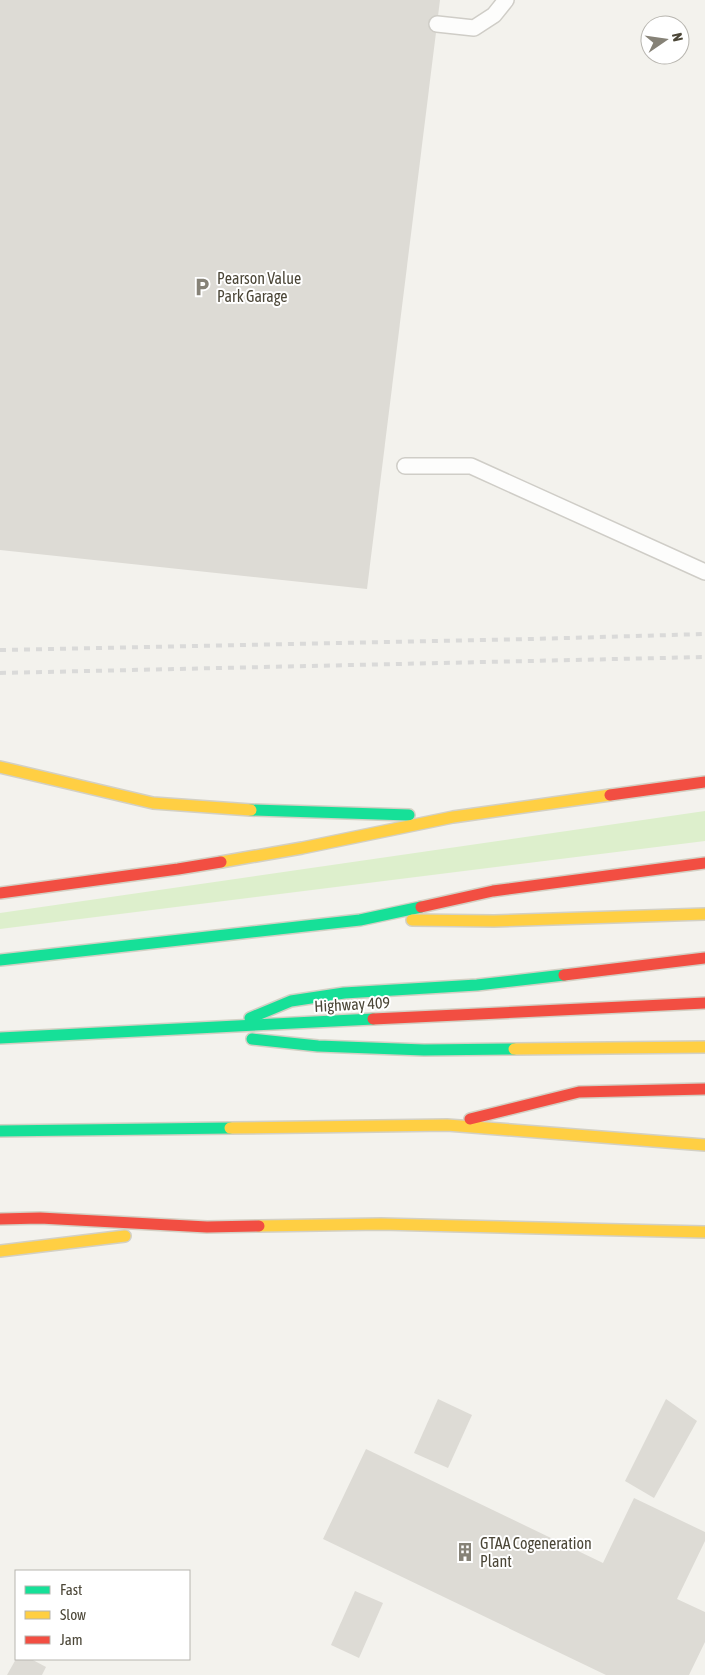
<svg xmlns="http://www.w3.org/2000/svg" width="705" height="1675" font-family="'Asap Condensed',sans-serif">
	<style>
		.green { fill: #ddefcc }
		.building { fill: #dddbd5 }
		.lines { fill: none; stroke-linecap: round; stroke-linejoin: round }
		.lane-casing { stroke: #cfcdc7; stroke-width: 18 }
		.fast-casing { stroke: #d3d0c4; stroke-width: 14 }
		.slow-casing { stroke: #d3d0c4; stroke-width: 14 }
		.jam-casing { stroke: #d3d0c4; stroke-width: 14 }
		.lane { stroke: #fdfdfc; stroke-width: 15 }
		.fast { stroke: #16e098; stroke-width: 11 }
		.slow { stroke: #ffcf43; stroke-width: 11 }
		.jam { stroke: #f24e42; stroke-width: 11 }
		.rail { stroke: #dadad9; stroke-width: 4; stroke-dasharray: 6 6; stroke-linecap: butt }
		.labels { text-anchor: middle; stroke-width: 4; stroke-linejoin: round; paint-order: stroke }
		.poi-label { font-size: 16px; fill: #4b4637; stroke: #fff; text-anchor: start }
		.street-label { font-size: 16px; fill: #4b4637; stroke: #fff }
	</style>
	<rect width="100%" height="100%" fill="#f3f2ed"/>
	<!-- green -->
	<polygon class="green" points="705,811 705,841 0,929 0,913"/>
	<!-- building -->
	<g class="building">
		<polygon points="0,0 440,0 367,589 0,550"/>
		<polygon points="438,1399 472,1415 448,1468 414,1453"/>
		<polygon points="666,1399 697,1421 654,1498 625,1481"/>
		<polygon points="366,1449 603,1563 634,1498 705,1532 705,1541 677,1599 705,1612 705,1642 689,1675 606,1675 323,1539"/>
		<polygon points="355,1591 383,1603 359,1658 331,1645"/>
		<polygon points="16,1659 31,1659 46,1667 42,1675 7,1675"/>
	</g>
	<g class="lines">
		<!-- lane casing -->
		<g class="lane-casing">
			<g id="lane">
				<polyline points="437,24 474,28 494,15 506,0"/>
				<polyline points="405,466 471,466 705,572"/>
			</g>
		</g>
		<!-- fast casing -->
		<g class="fast-casing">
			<g id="fast">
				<polyline points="251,810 409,815"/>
				<polyline points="0,960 360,920 421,907"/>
				<polyline points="250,1018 291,1001 344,993 477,985 564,975"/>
				<polyline points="0,1038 373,1019"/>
				<polyline points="252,1039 318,1046 424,1050 514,1049"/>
				<polyline points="0,1131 230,1128"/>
			</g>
		</g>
		<!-- slow casing -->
		<g class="slow-casing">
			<g id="slow">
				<polyline points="0,767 153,803 251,810"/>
				<polyline points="221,862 302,848 453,817 610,795"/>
				<polyline points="412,920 494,921 705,914"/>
				<polyline points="514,1049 705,1047"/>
				<polyline points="230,1128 447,1125 705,1145"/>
				<polyline points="259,1226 381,1224 705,1232"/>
				<polyline points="0,1251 125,1236"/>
			</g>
		</g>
		<!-- jam casing -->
		<g class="jam-casing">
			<g id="jam">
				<polyline points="610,795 705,782"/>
				<polyline points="0,893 178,869 221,862"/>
				<polyline points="421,907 493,891 705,863"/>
				<polyline points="564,975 705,958"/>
				<polyline points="373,1019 705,1003"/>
				<polyline points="470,1119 579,1092 705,1089"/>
				<polyline points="0,1219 40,1218 207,1227 259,1226"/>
			</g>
		</g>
		<!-- lane -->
		<use href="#lane" class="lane"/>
		<!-- fast -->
		<use href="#fast" class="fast"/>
		<!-- slow -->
		<use href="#slow" class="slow"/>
		<!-- jam -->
		<use href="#jam" class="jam"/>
		<!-- rail -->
		<g class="rail">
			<polyline points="0,650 532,639 705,634"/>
			<polyline points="0,673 705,657"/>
		</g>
	</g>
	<!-- icons -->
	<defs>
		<g id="parking-bare" transform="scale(1.5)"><path d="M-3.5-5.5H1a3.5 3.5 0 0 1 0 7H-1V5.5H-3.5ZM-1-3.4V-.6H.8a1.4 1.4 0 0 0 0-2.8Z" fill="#868277" stroke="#fff" stroke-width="2.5" paint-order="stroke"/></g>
		<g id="building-bare" transform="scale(1.5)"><path d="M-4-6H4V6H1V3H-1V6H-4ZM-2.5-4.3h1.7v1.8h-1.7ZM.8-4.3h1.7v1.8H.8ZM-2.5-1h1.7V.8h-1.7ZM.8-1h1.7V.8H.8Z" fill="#868277" stroke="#fff" stroke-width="2.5" paint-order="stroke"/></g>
	</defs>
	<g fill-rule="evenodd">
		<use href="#parking-bare" x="202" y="287"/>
		<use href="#building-bare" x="465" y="1552"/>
	</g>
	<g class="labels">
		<!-- poi labels -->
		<g class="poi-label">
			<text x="217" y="284">Pearson Value<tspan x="217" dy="18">Park Garage</tspan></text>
			<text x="480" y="1549">GTAA Cogeneration<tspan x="480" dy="18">Plant</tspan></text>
		</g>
		<!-- street labels -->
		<g class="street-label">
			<text transform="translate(352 1004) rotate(-3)" y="6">Highway 409</text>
		</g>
	</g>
	<!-- legend -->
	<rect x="15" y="1570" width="175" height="90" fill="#ffffff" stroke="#b7b5af"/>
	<rect x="25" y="1586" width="25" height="8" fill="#16e098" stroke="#b7b5af"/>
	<text x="60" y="1595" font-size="15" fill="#4b4637">Fast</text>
	<rect x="25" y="1611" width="25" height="8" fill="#ffcf43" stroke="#b7b5af"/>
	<text x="60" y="1620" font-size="15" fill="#4b4637">Slow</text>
	<rect x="25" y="1636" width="25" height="8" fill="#f24e42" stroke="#b7b5af"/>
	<text x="60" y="1645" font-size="15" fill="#4b4637">Jam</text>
	<!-- north arrow -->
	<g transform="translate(665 40) rotate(77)"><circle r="24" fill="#ffffff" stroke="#b7b5af"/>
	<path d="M0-4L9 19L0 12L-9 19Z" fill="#868277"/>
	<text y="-8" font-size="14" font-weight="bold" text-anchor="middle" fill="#4b4637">N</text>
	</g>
</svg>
